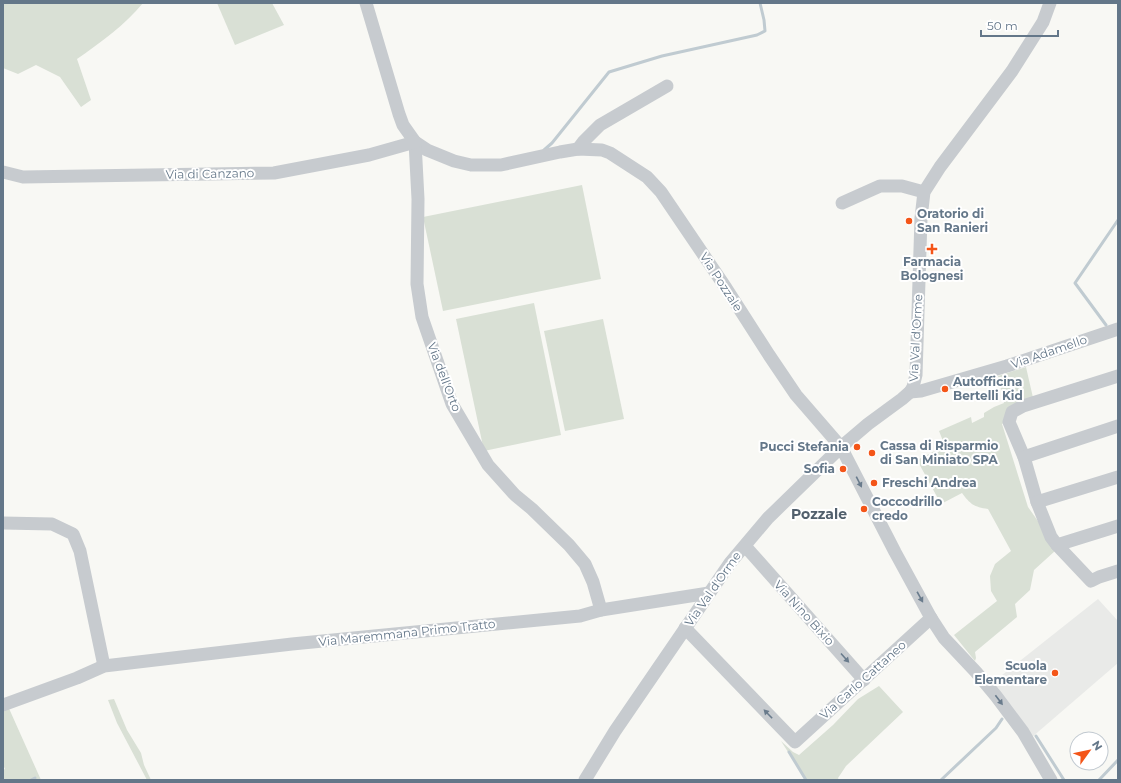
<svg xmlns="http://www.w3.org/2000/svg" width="1121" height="783" font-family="Montserrat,sans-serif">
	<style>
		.built { fill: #e9eae8 }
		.green { fill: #d9e0d5 }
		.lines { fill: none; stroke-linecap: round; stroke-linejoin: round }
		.stream { stroke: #c0cbd1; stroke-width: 3 }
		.minor { stroke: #c7cbcf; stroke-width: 13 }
		.oneway { fill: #697b8c }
		.poi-dot { fill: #f45518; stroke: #fff; stroke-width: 1.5 }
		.labels { text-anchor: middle; stroke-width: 4; stroke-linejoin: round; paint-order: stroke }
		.street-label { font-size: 12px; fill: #647789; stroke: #fff }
		.poi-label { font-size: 12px; font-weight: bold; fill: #647789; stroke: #fff; text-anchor: start }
		.quarter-label { font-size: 14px; font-weight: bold; fill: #52606d; stroke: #fff }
	</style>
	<rect width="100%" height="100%" fill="#f8f8f4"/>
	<!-- built -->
	<polygon class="built" points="1098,599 1118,621 1118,663 1031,738 992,683"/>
	<!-- green -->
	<g class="green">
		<path d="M 3,3 L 143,3 C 125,25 100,43 77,59 L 91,100 L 81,107 L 60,77 L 36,65 L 18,74 L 3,68 Z"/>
		<polygon points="217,3 272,3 284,25 235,45"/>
		<polygon points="582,185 601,279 443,311 423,217"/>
		<polygon points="534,303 561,435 484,451 456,319"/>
		<polygon points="603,319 624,419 565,431 544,331"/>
		<path d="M 1026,367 L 1034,402 L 1002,424 L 1028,507 L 1040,524 L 1055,551 L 1034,570 L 1030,590 L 1015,604 L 1017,617 L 975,652 L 976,658 L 975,661 L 954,635 L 997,601 L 991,591 L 990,576 L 995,564 L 1011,551 L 988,509 C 974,507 970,504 962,493 L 941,504 L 917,460 L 945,446 L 939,431 L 971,417 L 972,423 L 984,417 L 984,413 L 994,407 L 1004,403 L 998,376 Z"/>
		<polygon points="879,686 903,712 846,766 838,778 839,780 806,780 781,741 793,752 799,755 833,725 858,699"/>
		<polygon points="114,699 127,730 141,753 144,765 151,780 147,780 117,723 108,700"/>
		<polygon points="7,704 41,780 3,780 3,770 5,769 3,765 3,705"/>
	</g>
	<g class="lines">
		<!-- stream -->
		<g class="stream">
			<polyline points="544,150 552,143 609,72 662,56 757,35 765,31 764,20 760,3"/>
			<polyline points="1106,325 1075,283 1118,220"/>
			<polyline points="1036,736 1064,780"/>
			<polyline points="789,752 806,780"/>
			<polyline points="31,780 35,778"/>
			<polyline points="941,780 996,728 1002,719"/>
			<polyline points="1099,780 1118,760"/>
		</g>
		<!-- minor -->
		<g class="minor">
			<polyline points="366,3 399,114 403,125 415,142 427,150 454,161 471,165 501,165 560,152 578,149 602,150 610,153 647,177 661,192 726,288 769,355 796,395 841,447 895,552 931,618 944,638 976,672 996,696 1023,732 1051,780"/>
			<polyline points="415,142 418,199 417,284 422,317 452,404 488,465 515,495 532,509 569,545 585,564 593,582 601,610"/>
			<polyline points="578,149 584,141 600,125 667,86"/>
			<polyline points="3,172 23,177 274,173 369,155 415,142"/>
			<polyline points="842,203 880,186 902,186 924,192"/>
			<polyline points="1118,376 1023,406 1012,412 1009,422 1024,457 1037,502 1051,537 1057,545 1091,581 1099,577 1118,571"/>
			<polyline points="910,392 921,391 1007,366 1118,329"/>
			<polyline points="1024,457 1118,426"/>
			<polyline points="1037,502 1118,477"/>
			<polyline points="3,523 52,524 73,534 80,551 104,666"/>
			<polyline points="1057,545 1118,526"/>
			<polyline points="745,546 864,680"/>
			<polyline points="685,628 795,742 931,618"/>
			<polyline points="3,705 77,678 104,666 292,644 580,616 601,610 709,593"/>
			<polyline points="585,780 615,731 730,563 768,518 841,447 868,424 902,399 910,392 913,387 916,375 921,218 924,192 940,167 1012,71 1043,22 1050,3"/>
		</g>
	</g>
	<!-- one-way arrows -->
	<defs><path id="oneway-solid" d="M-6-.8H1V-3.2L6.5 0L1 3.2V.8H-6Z"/></defs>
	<g class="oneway">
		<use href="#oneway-solid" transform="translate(859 482) rotate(63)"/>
		<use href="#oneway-solid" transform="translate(920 597) rotate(61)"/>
		<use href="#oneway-solid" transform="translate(845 658) rotate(48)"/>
		<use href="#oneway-solid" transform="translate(999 700) rotate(53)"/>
		<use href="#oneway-solid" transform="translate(768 714) rotate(-134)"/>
	</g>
	<!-- markers -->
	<g class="poi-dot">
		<circle cx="909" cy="221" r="4"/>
		<path d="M930 243h4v4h4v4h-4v4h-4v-4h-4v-4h4z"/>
		<circle cx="945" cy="389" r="4"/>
		<circle cx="857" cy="447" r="4"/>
		<circle cx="872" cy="453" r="4"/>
		<circle cx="843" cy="469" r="4"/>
		<circle cx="874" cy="483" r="4"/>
		<circle cx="864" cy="509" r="4"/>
		<circle cx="1055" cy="673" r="4"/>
	</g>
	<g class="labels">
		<!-- street labels -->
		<g class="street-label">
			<text transform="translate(210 174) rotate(-1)" y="4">Via di Canzano</text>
			<text transform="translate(721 282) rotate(57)" y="4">Via Pozzale</text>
			<text transform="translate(916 338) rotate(-87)" y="4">Via Val d'Orme</text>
			<text transform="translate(1049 352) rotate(-19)" y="4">Via Adamello</text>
			<text transform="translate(444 377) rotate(69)" y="4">Via dell'Orto</text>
			<text transform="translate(713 589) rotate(-55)" y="4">Via Val d'Orme</text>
			<text transform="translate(804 613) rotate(48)" y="4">Via Nino Bixio</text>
			<text transform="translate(407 633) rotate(-6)" y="4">Via Maremmana Primo Tratto</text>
			<text transform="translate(863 680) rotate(-42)" y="4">Via Carlo Cattaneo</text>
		</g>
		<!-- poi labels -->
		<g class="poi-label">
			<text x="917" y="218">Oratorio di<tspan x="917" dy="14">San Ranieri</tspan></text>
			<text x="932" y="266" text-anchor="middle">Farmacia<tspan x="932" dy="14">Bolognesi</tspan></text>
			<text x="953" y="386">Autofficina<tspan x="953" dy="14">Bertelli Kid</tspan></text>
			<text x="880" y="450">Cassa di Risparmio<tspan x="880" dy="14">di San Miniato SPA</tspan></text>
			<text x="849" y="451" text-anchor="end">Pucci Stefania</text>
			<text x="835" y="473" text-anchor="end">Sofia</text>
			<text x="882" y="487">Freschi Andrea</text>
			<text x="872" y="506">Coccodrillo<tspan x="872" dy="14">credo</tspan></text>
			<text x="1047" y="670" text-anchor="end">Scuola<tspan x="1047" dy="14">Elementare</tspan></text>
		</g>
		<!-- quarter labels -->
		<g class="quarter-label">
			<text x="819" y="519">Pozzale</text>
		</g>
	</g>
	<!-- border -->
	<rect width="1121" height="783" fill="none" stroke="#647789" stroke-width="8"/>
	<!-- north arrow -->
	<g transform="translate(1089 751) rotate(57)"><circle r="19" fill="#ffffff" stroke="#c1c9d0"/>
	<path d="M0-3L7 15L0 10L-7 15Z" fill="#f45518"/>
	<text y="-6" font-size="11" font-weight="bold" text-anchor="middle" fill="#647789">N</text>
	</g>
	<!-- scale -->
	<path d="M981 30v6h77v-6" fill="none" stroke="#647789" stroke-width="2"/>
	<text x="987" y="30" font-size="12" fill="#647789" stroke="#ffffff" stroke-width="3" paint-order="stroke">50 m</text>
</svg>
